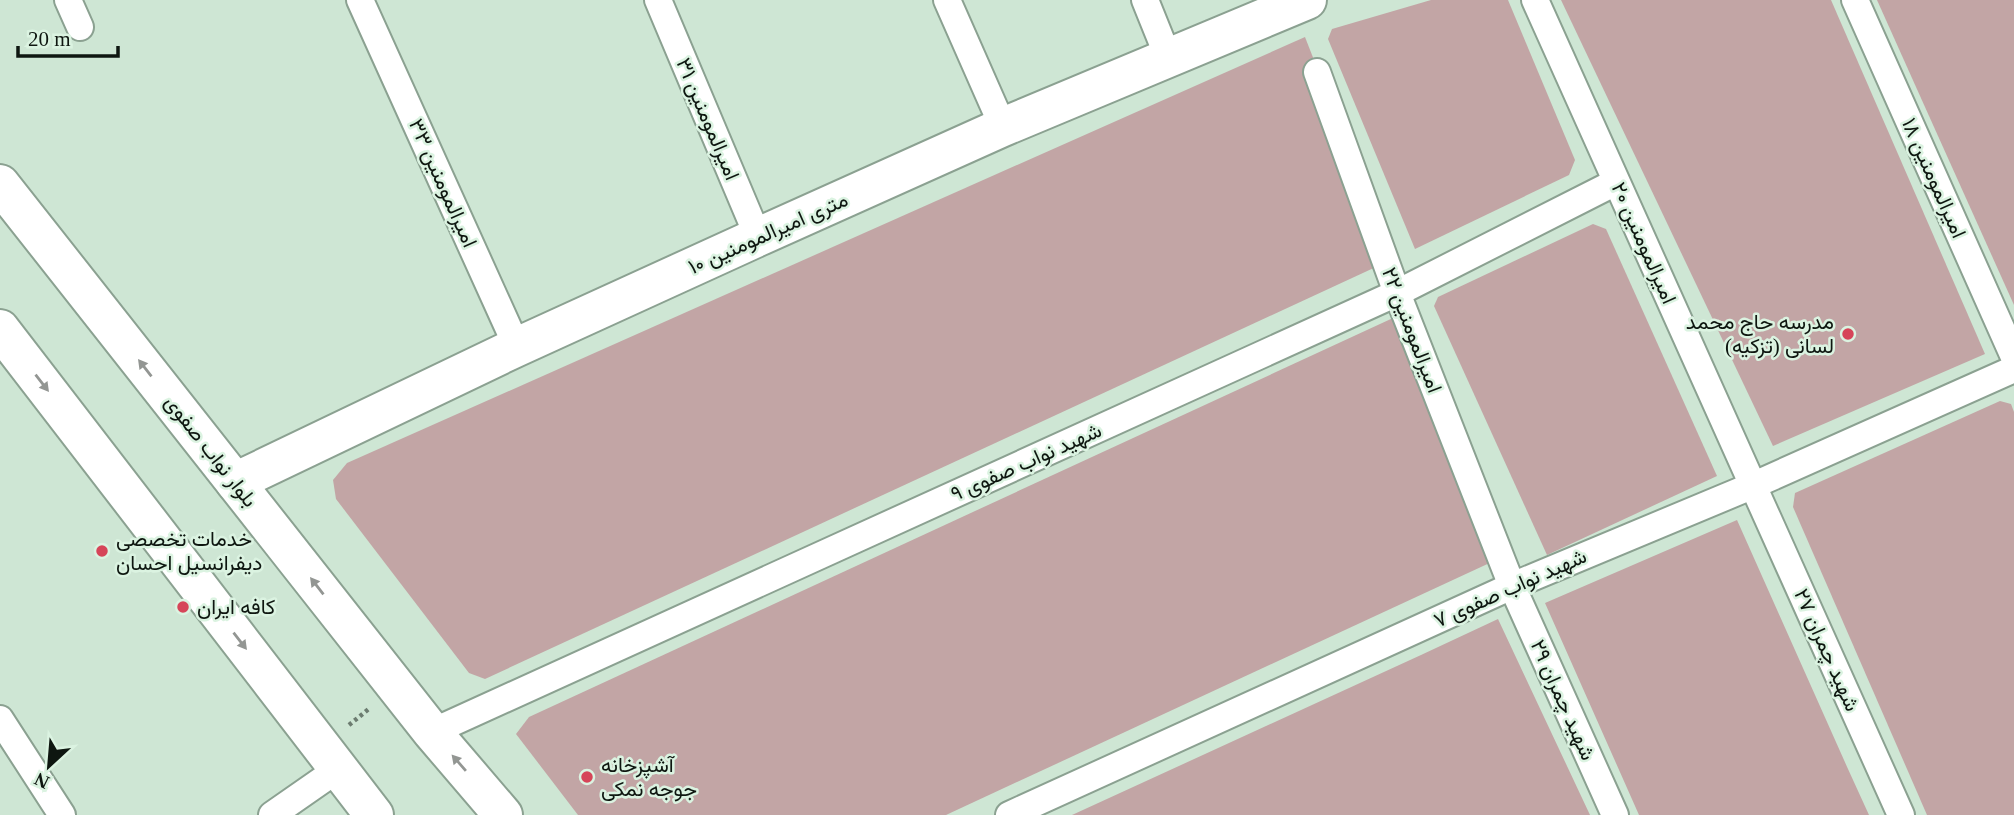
<svg xmlns="http://www.w3.org/2000/svg" width="2014" height="815" font-family="'Times New Roman',Vazirmatn,serif">
	<style>
		.building { fill: #c2a5a5 }
		.lines { fill: none; stroke-linecap: round; stroke-linejoin: round }
		.street-casing { stroke: #8ba191; stroke-width: 30 }
		.secondary-casing { stroke: #8ba191; stroke-width: 42 }
		.path { stroke: #6c7c70; stroke-width: 4.5; stroke-dasharray: 3.5 3.5; stroke-linecap: butt }
		.street { stroke: #fff; stroke-width: 26 }
		.secondary { stroke: #fff; stroke-width: 38 }
		.oneway { fill: #939693 }
		.poi-dot { fill: #d64559; stroke: #dbf3e1; stroke-width: 2.5 }
		.labels { text-anchor: middle; stroke-width: 5; stroke-linejoin: round; paint-order: stroke }
		.street-label { font-size: 21px; fill: #0e1610; stroke: #dbf3e1 }
		.poi-label { font-size: 21px; fill: #0e1610; stroke: #dbf3e1; text-anchor: start }
	</style>
	<rect width="100%" height="100%" fill="#cee6d4"/>
	<!-- building -->
	<g class="building">
		<polygon points="1431,0 1508,0 1575,160 1569,175 1415,249 1328,39 1332,29"/>
		<polygon points="1561,0 1831,0 1985,354 1773,446"/>
		<polygon points="1877,0 2014,0 2014,305 1916,87"/>
		<polygon points="1305,37 1346,142 1378,266 485,679 469,673 336,499 333,480 347,463"/>
		<polygon points="1593,224 1606,229 1717,476 1547,555 1434,306 1438,297"/>
		<polygon points="1406,312 1509,554 946,815 578,815 516,734 529,717"/>
		<polygon points="2000,401 2011,404 2014,412 2014,815 1927,815 1793,507 1795,493"/>
		<polygon points="1737,520 1848,769 1869,815 1639,815 1545,603"/>
		<polygon points="1498,619 1590,815 1072,815 1421,655"/>
	</g>
	<g class="lines">
		<!-- street casing -->
		<g class="street-casing">
			<g id="street">
				<polyline points="68,0 80,27"/>
				<polyline points="360,0 517,347"/>
				<polyline points="658,0 758,237"/>
				<polyline points="947,0 1003,127"/>
				<polyline points="1145,0 1168,57"/>
				<polyline points="1535,0 1901,815"/>
				<polyline points="1855,0 2014,357"/>
				<polyline points="1317,72 1397,293 1512,586 1615,815"/>
				<polyline points="0,719 62,815"/>
				<polyline points="432,732 1397,293 1616,182"/>
				<polyline points="272,815 338,769"/>
				<polyline points="1009,815 1512,586 1754,485 2014,369"/>
			</g>
		</g>
		<!-- secondary casing -->
		<g class="secondary-casing">
			<g id="secondary">
				<polyline points="0,184 432,732 503,815"/>
				<polyline points="0,329 374,815"/>
				<polyline points="235,482 517,347 758,237 1003,127 1307,0"/>
			</g>
		</g>
		<!-- path -->
		<polyline class="path" points="349,725 370,708"/>
		<!-- street -->
		<use href="#street" class="street"/>
		<!-- secondary -->
		<use href="#secondary" class="secondary"/>
	</g>
	<!-- one-way arrows -->
	<defs><path id="oneway-solid" d="M-6-.8H1V-3.2L6.5 0L1 3.2V.8H-6Z" transform="scale(1.75)"/></defs>
	<g class="oneway">
		<use href="#oneway-solid" transform="translate(145 368) rotate(-128)"/>
		<use href="#oneway-solid" transform="translate(42 383) rotate(52)"/>
		<use href="#oneway-solid" transform="translate(317 586) rotate(-128)"/>
		<use href="#oneway-solid" transform="translate(240 641) rotate(52)"/>
		<use href="#oneway-solid" transform="translate(459 763) rotate(-131)"/>
	</g>
	<!-- markers -->
	<g class="poi-dot">
		<circle cx="1848" cy="334" r="7"/>
		<circle cx="102" cy="551" r="7"/>
		<circle cx="183" cy="607" r="7"/>
		<circle cx="587" cy="777" r="7"/>
	</g>
	<g class="labels">
		<!-- street labels -->
		<g class="street-label">
			<text transform="translate(708 119) rotate(67)" y="7">امیرالمومنین ۳۱</text>
			<text transform="translate(1934 178) rotate(66)" y="7">امیرالمومنین ۱۸</text>
			<text transform="translate(443 183) rotate(66)" y="7">امیرالمومنین ۳۳</text>
			<text transform="translate(768 233) rotate(-24)" y="7">۱۰ متری امیرالمومنین</text>
			<text transform="translate(1644 243) rotate(66)" y="7">امیرالمومنین ۲۰</text>
			<text transform="translate(1412 330) rotate(69)" y="7">امیرالمومنین ۲۲</text>
			<text transform="translate(211 451) rotate(52)" y="7">بلوار نواب صفوی</text>
			<text transform="translate(1026 462) rotate(-24)" y="7">شهید نواب صفوی ۹</text>
			<text transform="translate(1510 588) rotate(-24)" y="7">شهید نواب صفوی ۷</text>
			<text transform="translate(1827 650) rotate(66)" y="7">شهید چمران ۲۷</text>
			<text transform="translate(1563 700) rotate(66)" y="7">شهید چمران ۲۹</text>
		</g>
		<!-- poi labels -->
		<g class="poi-label">
			<text x="1834" y="329" text-anchor="end">مدرسه حاج محمد<tspan x="1834" dy="24">لسانی (تزکیه)</tspan></text>
			<text x="116" y="546">خدمات تخصصی<tspan x="116" dy="24">دیفرانسیل احسان</tspan></text>
			<text x="197" y="614">کافه ایران</text>
			<text x="601" y="772">آشپزخانه<tspan x="601" dy="24">جوجه نمکی</tspan></text>
		</g>
	</g>
	<!-- north arrow -->
	<g transform="translate(49 766) rotate(206)" stroke="#dbf3e1" stroke-width="5" paint-order="stroke">
	<path d="M0-5L12 26L0 18L-12 26Z" fill="#0e1610"/>
	<text y="-10" font-size="19" font-weight="bold" text-anchor="middle" fill="#0e1610">N</text>
	</g>
	<!-- scale -->
	<path d="M18 46v10h100v-10" fill="none" stroke="#0e1610" stroke-width="3.5"/>
	<text x="28" y="46" font-size="21" fill="#0e1610" stroke="#dbf3e1" stroke-width="5" paint-order="stroke">20 m</text>
</svg>
